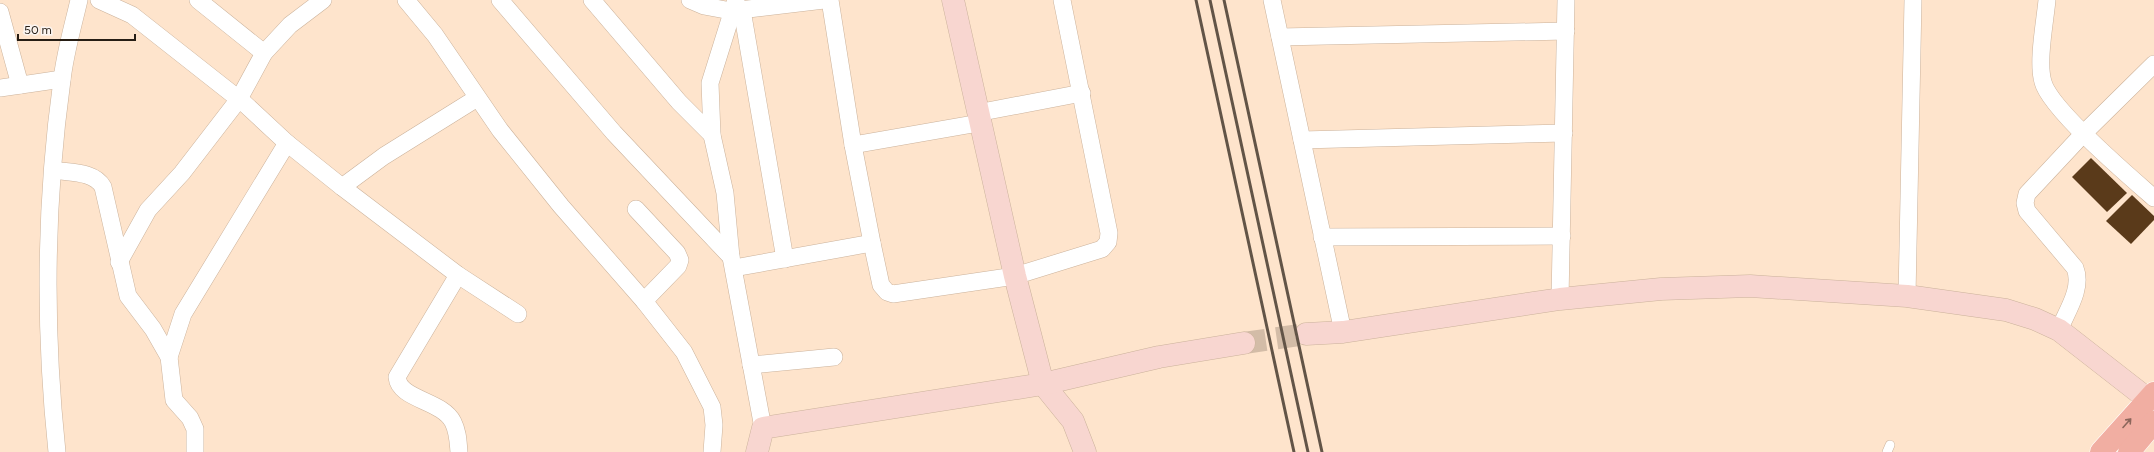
<svg xmlns="http://www.w3.org/2000/svg" width="2154" height="452" font-family="Figtree,sans-serif">
	<style>
		.building { fill: #5a3a1a }
		.lines { fill: none; stroke-linecap: round; stroke-linejoin: round }
		.secondary-tunnel { stroke: #d3bca7; stroke-width: 22; stroke-dasharray: 22 11; stroke-linecap: butt }
		.lane-casing { stroke: #cbb29b; stroke-width: 10 }
		.street-casing { stroke: #cbb29b; stroke-width: 18 }
		.secondary-casing { stroke: #cbb29b; stroke-width: 23 }
		.primary-casing { stroke: #fff; stroke-width: 23 }
		.lane { stroke: #fff; stroke-width: 9 }
		.street { stroke: #fff; stroke-width: 17 }
		.secondary { stroke: #f8d6d0; stroke-width: 22 }
		.primary { stroke: #f1aea2; stroke-width: 22 }
		.rail { stroke: #625447; stroke-width: 3 }
		.oneway { stroke: #8c665b }
	</style>
	<rect width="100%" height="100%" fill="#fee4cc"/>
	<!-- building -->
	<g class="building">
		<polygon points="2091,158 2127,193 2107,212 2072,177"/>
		<polygon points="2132,195 2154,216 2154,220 2131,244 2106,221"/>
	</g>
	<g class="lines">
		<!-- secondary-tunnel -->
		<polyline class="secondary-tunnel" points="1244,343 1306,334"/>
		<!-- lane casing -->
		<g class="lane-casing">
			<polyline id="lane" points="1887,452 1890,445"/>
		</g>
		<!-- street casing -->
		<g class="street-casing">
			<g id="street">
				<polyline points="99,0 132,15 245,104 287,143 342,187 458,275 518,314"/>
				<polyline points="198,0 264,53"/>
				<polyline points="406,0 435,35 500,130 561,206 644,301 684,352 712,407 714,425 712,452"/>
				<polyline points="500,0 614,133 731,257"/>
				<polyline points="592,0 679,102 712,135"/>
				<polyline points="690,0 704,6 731,11 824,0"/>
				<polyline points="736,0 710,83 712,135 725,193 731,257 763,428"/>
				<polyline points="830,0 853,145 872,243 881,285 887,292 893,294 1015,276 1102,249 1108,242 1109,233 1062,0"/>
				<polyline points="1272,0 1343,332"/>
				<path d="M 2047,0 C 2045,22 2037,62 2043,82 C 2050,109 2130,177 2154,198"/>
				<polyline points="742,10 785,259"/>
				<polyline points="0,12 20,85"/>
				<polyline points="1280,37 1566,31"/>
				<polyline points="0,88 62,79"/>
				<polyline points="977,113 1082,93"/>
				<polyline points="1302,140 1564,133"/>
				<polyline points="853,145 979,123"/>
				<path d="M 53,170 C 70,173 94,171 103,187 L 128,296 L 153,329 L 169,357 L 174,400 L 190,418 L 195,429 L 195,452"/>
				<polyline points="342,187 384,156 477,98"/>
				<polyline points="636,209 677,253 680,260 678,266 644,301"/>
				<polyline points="1322,237 1562,236"/>
				<polyline points="119,262 148,210 182,173 239,99 264,53 290,25 323,0"/>
				<polyline points="734,268 872,243"/>
				<path d="M 458,275 L 397,377 C 399,400 442,400 453,422 C 458,432 458,441 459,452"/>
				<polyline points="1907,296 1913,0"/>
				<polyline points="1560,299 1566,0"/>
				<path d="M 2059,330 C 2067,311 2083,288 2075,268 L 2027,211 L 2025,203 L 2027,194 L 2084,133 L 2154,64"/>
				<polyline points="169,357 183,314 287,143"/>
				<polyline points="751,365 834,357"/>
				<path d="M 57,452 C 44,329 45,203 62,80 C 65,53 73,26 79,0"/>
			</g>
		</g>
		<!-- secondary casing -->
		<g class="secondary-casing">
			<g id="secondary">
				<polyline points="953,0 1015,276 1043,384 1073,421 1085,452"/>
				<polyline points="1306,334 1343,332 1560,299 1661,289 1750,286 1907,296 2006,310 2035,319 2059,330 2154,404"/>
				<polyline points="757,452 763,428 1043,384 1159,357 1244,343"/>
			</g>
		</g>
		<!-- primary casing -->
		<g class="primary-casing">
			<g id="primary">
				<polyline points="2101,452 2154,393"/>
				<polyline points="2129,452 2154,422"/>
			</g>
		</g>
		<!-- lane -->
		<use href="#lane" class="lane"/>
		<!-- street -->
		<use href="#street" class="street"/>
		<!-- secondary -->
		<use href="#secondary" class="secondary"/>
		<!-- primary -->
		<use href="#primary" class="primary"/>
		<!-- rail -->
		<g class="rail">
			<polyline points="1196,0 1294,452"/>
			<polyline points="1210,0 1308,452"/>
			<polyline points="1224,0 1322,452"/>
		</g>
	</g>
	<!-- one-way arrows -->
	<defs><path id="oneway-shaft" d="M-6 0H5M1.5-3L5.5 0L1.5 3" fill="none" stroke-width="1.6" stroke-linecap="round" stroke-linejoin="round"/></defs>
	<use class="oneway" href="#oneway-shaft" transform="translate(2127 423) rotate(-48)"/>
	<!-- scale -->
	<path d="M18 34v6h117v-6" fill="none" stroke="#261d14" stroke-width="2"/>
	<text x="24" y="34" font-size="12" fill="#261d14" stroke="#fbf5f1" stroke-width="3" paint-order="stroke">50 m</text>
</svg>
